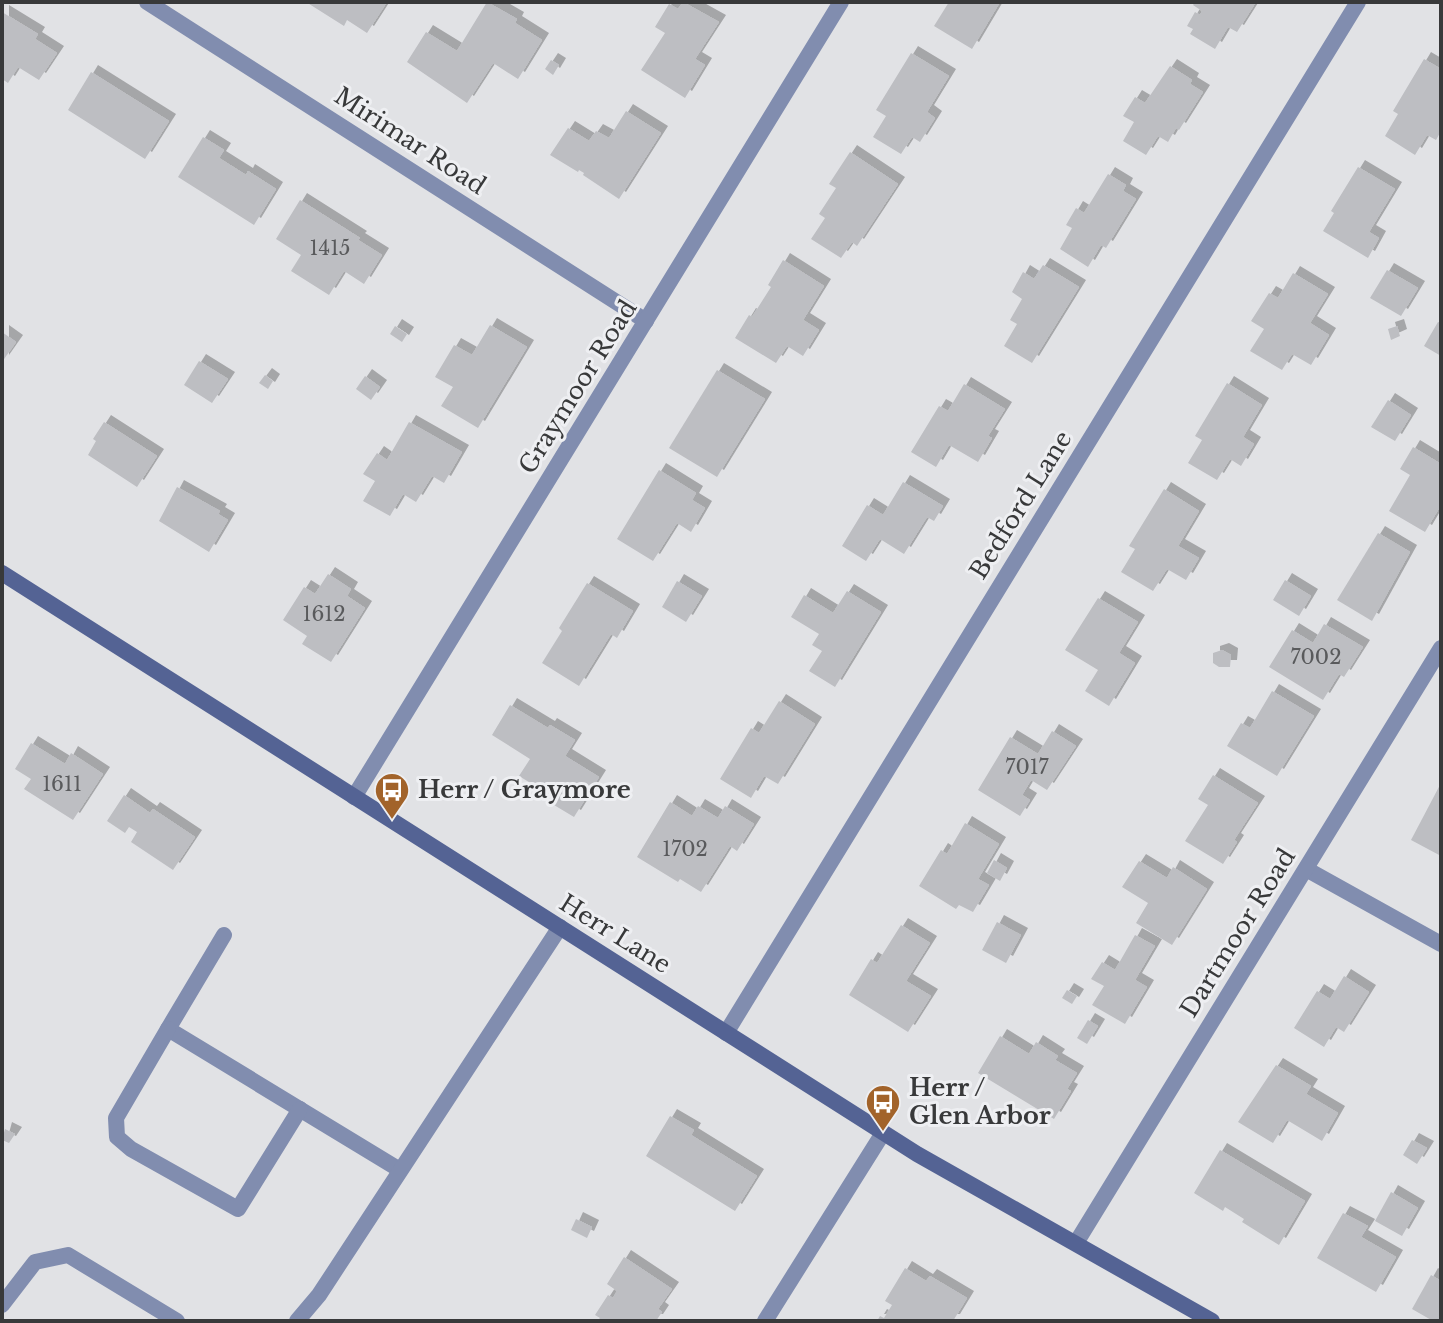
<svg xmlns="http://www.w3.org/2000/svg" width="1443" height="1323" font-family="'Libre Baskerville',serif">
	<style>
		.building { fill: #bdbec2; filter: url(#shadow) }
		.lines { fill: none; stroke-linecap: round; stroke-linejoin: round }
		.lane { stroke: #818daf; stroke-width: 16 }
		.street { stroke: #818daf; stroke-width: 16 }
		.secondary { stroke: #546394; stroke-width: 16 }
		.labels { text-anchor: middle; stroke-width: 6; stroke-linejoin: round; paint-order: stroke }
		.number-label { font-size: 20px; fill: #595a5c }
		.street-label { font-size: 24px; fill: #38393a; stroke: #eeeff2 }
		.poi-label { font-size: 24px; font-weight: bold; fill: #38393a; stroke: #eeeff2; text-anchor: start }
	</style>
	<defs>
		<filter id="shadow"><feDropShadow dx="7" dy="-7" stdDeviation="0" flood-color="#0004"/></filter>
	</defs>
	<rect width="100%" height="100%" fill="#e1e2e5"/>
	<!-- building -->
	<g class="building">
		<polygon points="306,2 387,2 367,33 347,20 344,26"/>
		<polygon points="487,2 517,19 515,23 542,40 518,79 493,63 467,103 407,62 426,32 457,51"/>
		<polygon points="683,2 719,22 695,59 705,65 685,98 641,70 665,33 655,27 669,4 678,9"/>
		<polygon points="949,2 1000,2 972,49 934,26"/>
		<polygon points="1195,2 1256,2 1237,32 1228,27 1215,49 1190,34 1193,29 1187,26 1195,12 1200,15 1202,11 1193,5"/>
		<polygon points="2,12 38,34 35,39 57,53 39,80 18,67 8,83 2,79"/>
		<polygon points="911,53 949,76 927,112 935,118 920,142 912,137 901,154 873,137 886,116 876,110"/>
		<polygon points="1424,59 1441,69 1441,131 1436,140 1427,135 1415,155 1385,136 1398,114 1393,111"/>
		<polygon points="551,60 559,65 553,75 545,69"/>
		<polygon points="1170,66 1192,80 1190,84 1203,92 1179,130 1176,128 1168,142 1158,136 1146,155 1123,141 1134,122 1123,116 1135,97 1145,103"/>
		<polygon points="91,72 169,121 145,159 68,110"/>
		<polygon points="626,111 661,133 619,199 583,175 584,173 579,170 578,172 550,155 568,128 589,141 596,131 609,138"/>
		<polygon points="203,137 224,150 219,158 246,175 248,171 276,189 254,225 178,177"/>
		<polygon points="850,152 898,184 857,246 852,242 841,258 811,239 825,218 819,214 836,188 829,184"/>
		<polygon points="1358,167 1395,189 1369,232 1379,238 1368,258 1323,231 1334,213 1331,211"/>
		<polygon points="1108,174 1126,185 1123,191 1136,199 1106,248 1101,245 1088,267 1060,249 1072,228 1066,225 1076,208 1084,213"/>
		<polygon points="300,200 360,238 358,240 382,255 364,284 344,271 329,295 291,271 301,255 276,239"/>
		<polygon points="783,260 824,286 803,320 819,330 803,356 787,346 776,363 735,338 749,315 752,317 771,287 768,285"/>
		<polygon points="1043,265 1079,287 1032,363 1004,346 1017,324 1010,320 1022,299 1012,292 1023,272 1034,279"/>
		<polygon points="1387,270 1418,288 1401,316 1370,298"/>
		<polygon points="1293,273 1328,294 1310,323 1329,335 1311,365 1292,354 1282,370 1250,351 1264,329 1251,321 1269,293 1278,298"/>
		<polygon points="1438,322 1441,323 1441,356 1424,346"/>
		<polygon points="490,325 527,347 478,428 441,406 453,387 435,377 454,345 472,355"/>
		<polygon points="395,326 407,334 402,342 390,334"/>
		<polygon points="1397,326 1400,336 1391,340 1388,329"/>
		<polygon points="2,332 16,342 2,362"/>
		<polygon points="199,361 228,379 212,403 184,385"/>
		<polygon points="717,370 765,399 717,477 669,448"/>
		<polygon points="265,375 273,381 268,389 259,383"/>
		<polygon points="365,376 380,387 371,400 356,389"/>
		<polygon points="1227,383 1262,405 1243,437 1254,444 1241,466 1230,459 1217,480 1188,463 1202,440 1195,436"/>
		<polygon points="964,384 1005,409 988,436 992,438 978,462 949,445 936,467 911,452 939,406 948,411"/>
		<polygon points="1388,400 1411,415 1395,441 1371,427"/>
		<polygon points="104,422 157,456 137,487 88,455 96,441 93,439"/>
		<polygon points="409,422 462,452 444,483 432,476 416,502 403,494 390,516 363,501 375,481 363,474 377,453 387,460"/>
		<polygon points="1413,447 1441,464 1441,505 1425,532 1389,511 1410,475 1400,469"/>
		<polygon points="659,470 696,493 692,500 705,508 691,532 677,523 653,561 617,539"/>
		<polygon points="903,482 943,506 934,521 927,517 904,554 880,539 866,561 842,546 867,505 883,515"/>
		<polygon points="177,487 220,511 218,514 228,520 209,552 159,521"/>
		<polygon points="1164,489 1199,511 1178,546 1199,558 1186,580 1167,569 1153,591 1121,572 1135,549 1129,546"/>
		<polygon points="1378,533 1410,552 1372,621 1337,600"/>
		<polygon points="328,574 351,589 347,596 365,608 331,662 302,644 307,636 283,620 304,587 315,594"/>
		<polygon points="1285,580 1311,596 1299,616 1273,600"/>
		<polygon points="677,581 702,596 686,622 662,607"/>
		<polygon points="587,583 633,611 617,638 611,634 579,686 542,663 562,631 559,628"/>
		<polygon points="847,591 881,612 835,687 809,671 822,651 812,645 819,634 791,617 804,595 833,613"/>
		<polygon points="1098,598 1138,622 1119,653 1135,663 1109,706 1085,691 1098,670 1065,650"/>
		<polygon points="1324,624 1363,647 1344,677 1339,674 1323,700 1269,667 1292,630 1313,643"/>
		<polygon points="1222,650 1231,655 1230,667 1219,667 1213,663 1213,653"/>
		<polygon points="1272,691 1314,716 1277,776 1227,746 1241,723 1250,728"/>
		<polygon points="779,701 815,724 778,784 764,776 751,798 720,779 751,728 759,733"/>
		<polygon points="510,705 548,728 550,725 575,740 565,756 599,777 574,817 539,796 542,790 519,776 530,759 492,735"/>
		<polygon points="1052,731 1076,746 1047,790 1031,780 1022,795 1030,800 1020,816 978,790 1010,737 1038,754"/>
		<polygon points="31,743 65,764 71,753 103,774 73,820 24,789 31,779 15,769"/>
		<polygon points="1213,775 1258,803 1234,840 1237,842 1223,864 1185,841 1208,805 1198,799"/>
		<polygon points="1441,783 1441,856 1411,840"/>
		<polygon points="124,795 150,813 153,809 195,837 173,870 131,842 137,832 129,827 125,833 107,821"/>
		<polygon points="670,802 692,816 698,806 718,818 725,806 754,824 737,851 730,846 701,892 680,879 678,882 637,857"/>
		<polygon points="965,823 999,844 978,879 989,885 973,912 959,905 956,909 919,886 941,850 947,854"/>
		<polygon points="994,860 1007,868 1000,881 987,873"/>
		<polygon points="1139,861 1167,878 1173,867 1207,889 1172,945 1136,923 1148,903 1122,887"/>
		<polygon points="997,922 1021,935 1006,963 982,950"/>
		<polygon points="901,925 930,943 906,981 931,996 908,1032 849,995 871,959 877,963"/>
		<polygon points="1135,935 1155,946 1135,980 1147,987 1125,1024 1092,1005 1104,986 1091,979 1102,962 1115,970"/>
		<polygon points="1344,976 1369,992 1344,1032 1336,1027 1324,1047 1294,1028 1317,991 1330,999"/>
		<polygon points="1067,990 1077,996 1072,1004 1062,998"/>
		<polygon points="1088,1020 1098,1026 1087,1044 1077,1038"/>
		<polygon points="1000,1036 1029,1054 1036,1042 1058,1056 1055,1060 1077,1073 1067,1089 1071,1091 1054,1119 978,1073"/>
		<polygon points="1276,1065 1311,1086 1306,1094 1338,1113 1322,1141 1287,1120 1273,1143 1238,1122"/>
		<polygon points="670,1116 694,1130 691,1135 757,1176 735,1211 646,1156"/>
		<polygon points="5,1129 15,1134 9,1143 2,1140"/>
		<polygon points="1412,1140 1427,1148 1417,1164 1403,1155"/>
		<polygon points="1220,1150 1305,1201 1279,1245 1242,1222 1244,1219 1225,1207 1223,1211 1194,1193"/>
		<polygon points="1391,1192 1418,1208 1402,1236 1375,1221"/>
		<polygon points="1343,1213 1368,1226 1361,1237 1396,1257 1376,1292 1317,1258"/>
		<polygon points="576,1219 592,1227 587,1238 571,1230"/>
		<polygon points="624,1257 672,1289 658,1309 662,1312 656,1321 597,1321 600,1318 595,1315 608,1295 613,1298 617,1291 607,1284"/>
		<polygon points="905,1268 926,1281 930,1276 967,1298 953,1321 877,1321 880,1316 884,1318 892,1305 885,1301"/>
		<polygon points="1431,1275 1441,1281 1441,1321 1433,1321 1412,1309"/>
	</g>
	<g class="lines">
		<!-- lane -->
		<g class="lane">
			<polyline points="224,935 168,1029 400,1170"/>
			<polyline points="168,1029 116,1118 117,1137 131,1149 238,1209 300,1109"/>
			<polyline points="2,1305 35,1262 68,1255 177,1321"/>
			<polyline points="297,1321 319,1295 560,927"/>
		</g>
		<!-- street -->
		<g class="street">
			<polyline points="147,2 646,321"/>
			<polyline points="354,797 841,2"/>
			<polyline points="1306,869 1441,944"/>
			<polyline points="726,1033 1358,2"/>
			<polyline points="1076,1243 1441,648"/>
			<polyline points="765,1321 883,1133"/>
		</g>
		<!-- secondary -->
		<polyline class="secondary" points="2,573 917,1154 1212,1321"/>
	</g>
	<!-- icons -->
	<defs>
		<g id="bus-pin" transform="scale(1.8)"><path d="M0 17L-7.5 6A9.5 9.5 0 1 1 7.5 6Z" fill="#a2632a" stroke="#eeeff2"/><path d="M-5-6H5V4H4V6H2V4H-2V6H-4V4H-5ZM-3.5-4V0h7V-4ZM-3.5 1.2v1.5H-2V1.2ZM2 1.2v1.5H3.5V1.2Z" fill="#fff"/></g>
	</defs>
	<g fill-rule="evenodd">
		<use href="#bus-pin" x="392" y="790"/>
		<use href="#bus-pin" x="883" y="1102"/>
	</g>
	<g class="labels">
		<!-- number labels -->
		<g class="number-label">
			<text x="330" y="255">1415</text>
			<text x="324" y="621">1612</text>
			<text x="1316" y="664">7002</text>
			<text x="1027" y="774">7017</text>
			<text x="62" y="791">1611</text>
			<text x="685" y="856">1702</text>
		</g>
		<!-- street labels -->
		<g class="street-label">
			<text transform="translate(410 141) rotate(33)" y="8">Mirimar Road</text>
			<text transform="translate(578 387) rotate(-58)" y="8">Graymoor Road</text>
			<text transform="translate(1021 505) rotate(-58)" y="8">Bedford Lane</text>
			<text transform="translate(1238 933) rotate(-58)" y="8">Dartmoor Road</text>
			<text transform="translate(615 934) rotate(32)" y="8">Herr Lane</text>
		</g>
		<!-- poi labels -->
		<g class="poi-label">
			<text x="418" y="798">Herr / Graymore</text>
			<text x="909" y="1096">Herr /<tspan x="909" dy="28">Glen Arbor</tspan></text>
		</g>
	</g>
	<!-- border -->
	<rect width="1443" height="1323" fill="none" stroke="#38393a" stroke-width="8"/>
</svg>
